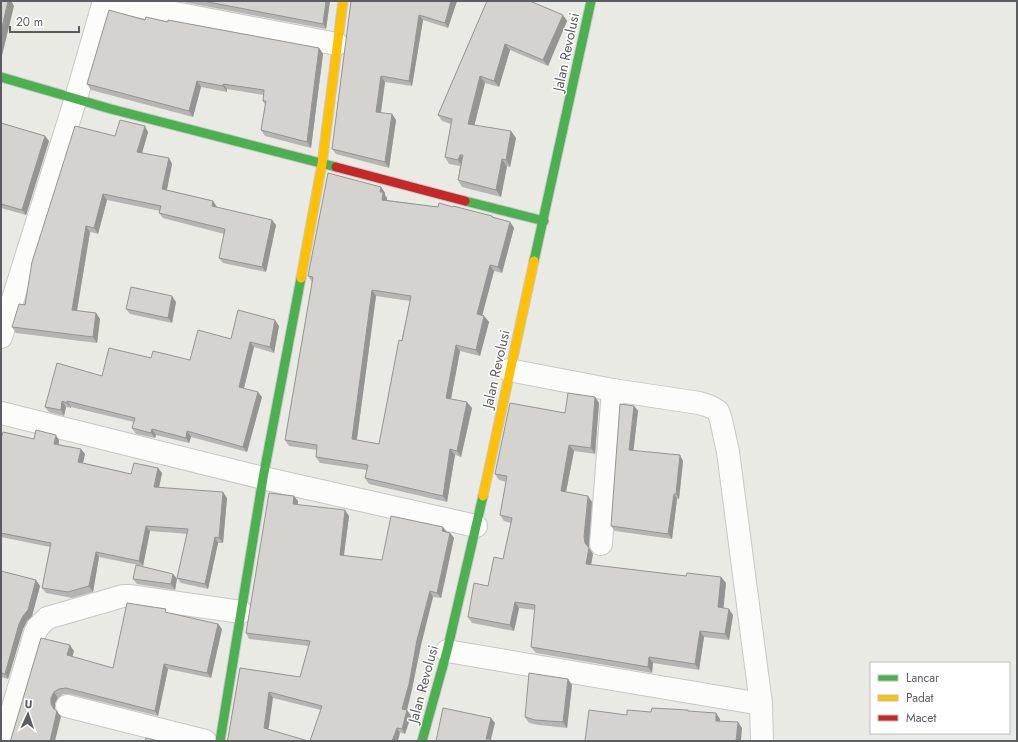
<svg xmlns="http://www.w3.org/2000/svg" width="1018" height="742" font-family="Jost,sans-serif">
	<style>
		.lines { fill: none; stroke-linecap: round; stroke-linejoin: round }
		.street-casing { stroke: #c7c7c7; stroke-width: 24 }
		.fast-casing { stroke: #c7c8c8; stroke-width: 11 }
		.slow-casing { stroke: #c7c8c8; stroke-width: 11 }
		.jam-casing { stroke: #c7c8c8; stroke-width: 11 }
		.street { stroke: #fcfcfb; stroke-width: 22 }
		.fast { stroke: #4caf50; stroke-width: 9 }
		.slow { stroke: #ffc107; stroke-width: 9 }
		.jam { stroke: #c62828; stroke-width: 9 }
		.wall { fill: #b6b5b3; fill-rule: evenodd }
		.shaded-wall { fill: #949492 }
		.building { fill: #d4d3d0; stroke: #949492; fill-rule: evenodd }
		.labels { text-anchor: middle; stroke-width: 3; stroke-linejoin: round; paint-order: stroke }
		.street-label { font-size: 14px; fill: #5b5d62; stroke: #fff }
	</style>
	<rect width="100%" height="100%" fill="#eaeae5"/>
	<g class="lines">
		<!-- street casing -->
		<g class="street-casing">
			<g id="street">
				<polyline points="111,1 337,44"/>
				<polyline points="1,337 76,98 104,1"/>
				<polyline points="509,370 613,390 699,403 709,406 718,411 721,420 728,452 761,704 762,741"/>
				<polyline points="1,413 263,478 476,526"/>
				<polyline points="601,544 613,390"/>
				<polyline points="447,651 761,704"/>
				<polyline points="67,706 205,741"/>
				<polyline points="3,741 35,633 38,627 47,618 123,596 129,596 241,612"/>
			</g>
		</g>
		<!-- fast casing -->
		<g class="fast-casing">
			<g id="fast">
				<polyline points="1,77 111,109 336,167"/>
				<polyline points="465,201 544,221"/>
				<polyline points="534,261 591,1"/>
				<polyline points="220,741 263,478 301,278"/>
				<polyline points="422,741 447,651 483,496"/>
			</g>
		</g>
		<!-- slow casing -->
		<g class="slow-casing">
			<g id="slow">
				<polyline points="301,278 322,164 343,1"/>
				<polyline points="483,496 534,261"/>
			</g>
		</g>
		<!-- jam casing -->
		<g class="jam-casing">
			<polyline id="jam" points="336,167 465,201"/>
		</g>
		<!-- street -->
		<use href="#street" class="street"/>
		<!-- fast -->
		<use href="#fast" class="fast"/>
		<!-- slow -->
		<use href="#slow" class="slow"/>
		<!-- jam -->
		<use href="#jam" class="jam"/>
	</g>
	<!-- wall -->
	<g class="wall">
		<polygon points="178,1 330,1 326,29"/>
		<polygon points="351,1 457,1 448,28 423,20 412,86 385,82 381,113 392,114 396,120 389,168 336,154 332,149"/>
		<polygon points="487,1 563,15 567,21 548,66 510,50 499,87 485,83 474,125 516,138 510,167 507,166 501,197 462,187 458,180 460,166 449,164 445,157 451,124 442,121 438,115"/>
		<polygon points="145,20 168,22 319,48 323,54 311,148 265,136 261,130 265,105 263,101 264,95 227,89 227,92 201,87 193,117 91,90 87,84"/>
		<polygon points="1,123 45,136 49,141 26,215 1,208"/>
		<polygon points="148,132 142,153 169,158 172,164 167,190 213,201 216,208 272,220 276,225 266,272 223,263 219,258 224,234 163,218 159,213 160,211 107,200 98,234 90,232 77,311 96,313 100,319 97,343 16,333 12,327 115,136"/>
		<path d="M 381,187 L 385,193 L 385,195 L 387,198 L 387,200 L 438,207 L 453,207 L 492,216 L 494,218 L 510,222 L 514,228 L 502,273 L 494,271 L 482,315 L 484,316 L 489,322 L 480,356 L 460,351 L 451,399 L 472,408 L 461,457 L 455,455 L 447,502 L 369,484 L 365,478 L 367,470 L 320,463 L 316,457 L 317,450 L 289,446 L 285,440 L 312,282 L 308,276 ZM 376,296 L 410,301 L 379,444 L 357,440 Z"/>
		<polygon points="176,302 172,323 130,314 126,309"/>
		<polygon points="279,326 274,353 254,347 244,388 262,397 247,452 191,437 189,443 156,435 155,438 136,434 132,428 134,422 71,407 71,408 66,407 64,416 49,412 45,407 102,376 151,358 190,360 231,339"/>
		<polygon points="595,397 599,403 595,454 574,451 566,492 592,502 589,543 589,548 593,554 591,565 686,576 721,577 726,583 723,608 733,615 729,640 704,637 699,670 653,663 652,673 536,653 531,647 535,610 519,608 514,631 472,623 468,617 488,586 503,559 511,523 504,521 500,515 506,482 499,480 495,474 565,413"/>
		<polygon points="634,406 638,411 633,450 683,461 679,499 677,499 672,539 615,531 611,526"/>
		<polygon points="1,439 34,439 59,440 59,444 85,454 83,463 131,474 158,468 162,473 159,487 227,498 223,543 218,543 208,589 181,583 177,578 187,534 150,531 143,566 99,557 93,592 72,598 46,593 42,588 50,547 1,537"/>
		<polygon points="294,496 298,501 297,505 349,516 344,556 382,560 446,532 450,533 454,538 441,598 433,597 421,645 412,689 407,710 411,716 405,734 321,710 273,698 228,738 240,668 300,677 309,646 249,639 246,633"/>
		<polygon points="1,571 36,580 40,586 32,616 27,621 23,629 8,679 1,677"/>
		<polygon points="173,574 177,579 175,590 137,584 133,579"/>
		<polygon points="169,613 218,624 222,629 211,678 168,669 158,716 70,694 63,694 58,698 55,703 55,710 61,717 10,741 74,651 72,657 113,668"/>
		<polygon points="568,679 572,685 567,728 539,725 529,723 525,717"/>
	</g>
	<!-- shaded-wall -->
	<g class="shaded-wall">
		<polygon points="8,1 11,1 14,6 1,60 1,32"/>
		<polygon points="326,1 330,1 326,29 323,24"/>
		<polygon points="451,1 457,1 448,28 445,23"/>
		<polygon points="419,15 423,20 412,86 409,81"/>
		<polygon points="563,15 567,21 548,66 543,60"/>
		<polygon points="505,44 510,50 499,87 494,81"/>
		<polygon points="319,48 323,54 311,148 307,142"/>
		<polygon points="381,76 385,82 380,118 376,112"/>
		<polygon points="480,76 485,83 473,131 468,124"/>
		<polygon points="197,81 201,87 193,117 189,111"/>
		<polygon points="223,84 227,89 227,92 223,86"/>
		<polygon points="392,114 396,120 389,168 385,162"/>
		<polygon points="145,126 148,132 141,157 137,152"/>
		<polygon points="511,131 516,138 510,167 506,160"/>
		<polygon points="45,136 49,141 26,215 22,210"/>
		<polygon points="460,155 465,161 463,167 458,160"/>
		<polygon points="169,158 172,164 166,194 162,189"/>
		<polygon points="502,159 507,166 501,197 496,190"/>
		<polygon points="381,187 385,193 385,195 387,198 386,206 382,200 380,192"/>
		<polygon points="103,194 107,200 98,234 94,228"/>
		<polygon points="213,201 217,207 215,212 212,206"/>
		<polygon points="272,220 276,225 266,272 262,267"/>
		<polygon points="510,222 514,228 502,273 498,267"/>
		<polygon points="86,226 90,232 76,316 72,310"/>
		<polygon points="490,265 494,271 481,320 477,314"/>
		<polygon points="372,290 376,296 356,445 352,439"/>
		<polygon points="172,296 176,302 172,323 168,318"/>
		<polygon points="96,313 100,319 97,343 93,337"/>
		<polygon points="484,316 489,322 480,356 476,350"/>
		<polygon points="275,320 279,326 274,353 270,347"/>
		<polygon points="250,342 254,347 243,392 239,387"/>
		<polygon points="456,345 460,351 450,404 446,398"/>
		<polygon points="258,392 262,397 247,452 243,447"/>
		<polygon points="595,397 599,403 595,454 591,448"/>
		<polygon points="62,401 66,407 64,416 61,410"/>
		<polygon points="67,401 71,407 71,408 67,403"/>
		<polygon points="467,402 472,408 461,457 457,451"/>
		<polygon points="634,406 638,411 633,455 629,450"/>
		<polygon points="152,429 156,435 155,438 151,433"/>
		<polygon points="187,431 191,437 189,443 186,438"/>
		<polygon points="56,435 59,440 58,449 54,444"/>
		<polygon points="569,445 574,451 565,497 561,491"/>
		<polygon points="81,449 85,454 82,467 78,462"/>
		<polygon points="450,449 455,455 447,502 443,496"/>
		<polygon points="680,455 683,461 679,499 676,494"/>
		<polygon points="158,468 162,473 158,492 154,487"/>
		<polygon points="223,492 227,498 223,543 219,538"/>
		<polygon points="674,494 677,499 672,539 668,534"/>
		<polygon points="294,496 298,501 297,510 293,504"/>
		<polygon points="588,496 592,502 589,543 589,548 593,554 590,570 586,564 585,543 584,537"/>
		<polygon points="345,510 349,516 343,561 340,555"/>
		<polygon points="146,526 150,531 143,566 139,561"/>
		<polygon points="443,527 447,532 442,531"/>
		<polygon points="450,533 454,538 441,598 437,593"/>
		<polygon points="215,537 218,543 208,589 205,584"/>
		<polygon points="96,552 99,557 93,592 89,586"/>
		<polygon points="173,574 177,579 175,590 171,584"/>
		<polygon points="721,577 726,583 723,613 718,607"/>
		<polygon points="36,580 40,586 32,616 27,621 23,629 8,679 5,674 19,624"/>
		<polygon points="430,591 433,597 421,645 412,689 407,710 411,716 405,734 402,729 402,709 417,640"/>
		<polygon points="515,602 519,608 514,631 510,625"/>
		<polygon points="729,609 733,615 729,640 725,634"/>
		<polygon points="218,624 222,629 211,678 207,673"/>
		<polygon points="700,631 704,637 699,670 695,664"/>
		<polygon points="70,645 74,651 71,661 67,655"/>
		<polygon points="649,657 653,663 652,673 648,667"/>
		<polygon points="164,664 168,669 158,716 155,711"/>
		<polygon points="568,679 572,685 567,728 563,722"/>
		<polygon points="54,692 58,698 55,703 55,710 57,711 61,717 55,741 50,741 51,698"/>
		<polygon points="269,692 273,698 268,733 264,728"/>
		<polygon points="716,713 720,719 720,727 716,721"/>
		<polygon points="491,718 495,723 491,739 492,741 488,741 486,739"/>
		<polygon points="738,722 742,728 741,741 736,741"/>
		<polygon points="397,728 400,733 398,741 392,741"/>
	</g>
	<!-- building -->
	<g class="building">
		<polygon points="1,1 8,1 1,32"/>
		<polygon points="203,1 326,1 323,24"/>
		<polygon points="351,1 451,1 445,23 419,15 409,81 381,76 376,112 392,114 385,162 332,149"/>
		<polygon points="487,1 530,1 563,15 543,60 505,44 494,81 480,76 468,124 511,131 506,160 502,159 496,190 458,180 463,155 460,155 458,160 445,157 452,119 438,115"/>
		<polygon points="109,10 145,20 146,17 168,22 168,20 319,48 307,142 261,130 266,101 263,101 264,90 223,84 223,86 197,81 189,111 87,84"/>
		<polygon points="120,120 145,126 137,152 169,158 162,189 213,201 212,206 272,220 262,267 219,258 225,229 159,213 161,206 103,194 94,228 86,226 72,310 96,313 93,337 12,327 19,304 25,305 32,262 75,126 115,136"/>
		<polygon points="1,123 45,136 22,210 1,204"/>
		<path d="M 328,173 L 381,187 L 380,192 L 383,192 L 382,200 L 438,207 L 439,203 L 453,207 L 453,206 L 492,216 L 492,217 L 510,222 L 498,267 L 490,265 L 477,314 L 484,316 L 476,350 L 456,345 L 446,398 L 467,402 L 457,451 L 450,449 L 443,496 L 365,478 L 368,465 L 316,457 L 317,445 L 285,440 L 313,277 L 308,276 ZM 372,290 L 411,296 L 402,341 L 399,340 L 379,444 L 352,439 Z"/>
		<polygon points="131,287 172,296 168,318 126,309"/>
		<polygon points="238,310 275,320 270,347 250,342 239,387 258,392 243,447 187,431 186,438 152,429 151,433 132,428 135,418 67,401 67,403 62,401 61,410 45,407 57,363 102,376 109,348 151,358 153,351 190,360 198,330 231,339"/>
		<polygon points="568,393 595,397 591,448 569,445 561,491 588,496 584,537 585,543 589,548 586,564 686,576 687,573 721,577 718,607 729,609 725,634 700,631 695,664 649,657 648,667 531,647 535,605 515,602 510,625 468,617 474,583 488,586 494,557 503,559 512,518 500,515 507,476 495,474 510,403 565,413"/>
		<polygon points="620,404 634,406 629,450 680,455 676,494 674,494 668,534 611,526"/>
		<polygon points="36,430 56,435 54,444 81,449 78,462 131,474 134,463 158,468 154,487 223,492 219,538 215,537 205,584 177,578 188,529 146,526 139,561 96,552 89,586 68,592 42,588 51,543 1,533 1,439 3,432 34,439"/>
		<polygon points="269,493 294,496 293,504 345,510 340,555 382,560 391,516 443,527 442,531 450,533 437,593 430,591 417,640 409,684 402,709 407,710 402,729 397,728 392,741 310,741 322,706 269,692 264,728 308,741 227,741 228,738 240,668 300,677 310,641 246,633"/>
		<polygon points="136,565 173,574 171,584 133,579"/>
		<polygon points="1,571 36,580 28,610 23,616 19,624 5,674 1,673"/>
		<polygon points="127,603 166,609 165,612 218,624 207,673 164,664 155,711 66,688 59,689 54,692 51,698 51,704 54,709 57,711 50,741 10,741 11,739 41,638 70,645 67,655 113,668"/>
		<polygon points="529,673 568,679 563,722 535,720 525,717"/>
		<polygon points="443,708 491,718 486,739 491,739 490,741 436,741"/>
		<polygon points="652,708 688,710 688,711 716,713 716,721 738,722 736,741 585,741 589,710 627,715 627,710 651,712"/>
		<polygon points="146,738 158,741 145,741"/>
	</g>
	<g class="labels">
		<!-- street labels -->
		<g class="street-label">
			<text transform="translate(566 52) rotate(-78)" y="5">Jalan Revolusi</text>
			<text transform="translate(496 369) rotate(-77)" y="5">Jalan Revolusi</text>
			<text transform="translate(423 684) rotate(-75)" y="5">Jalan Revolusi</text>
		</g>
	</g>
	<!-- border -->
	<rect width="1018" height="742" fill="none" stroke="#5b5d62" stroke-width="4"/>
	<!-- legend -->
	<rect x="870" y="662" width="140" height="72" fill="#ffffff" stroke="#bdbec0"/>
	<rect x="878" y="675" width="20" height="6" fill="#4caf50" stroke="#bdbec0"/>
	<text x="906" y="682" font-size="12" fill="#5b5d62">Lancar</text>
	<rect x="878" y="695" width="20" height="6" fill="#ffc107" stroke="#bdbec0"/>
	<text x="906" y="702" font-size="12" fill="#5b5d62">Padat</text>
	<rect x="878" y="715" width="20" height="6" fill="#c62828" stroke="#bdbec0"/>
	<text x="906" y="722" font-size="12" fill="#5b5d62">Macet</text>
	<!-- north arrow -->
	<g transform="translate(28 714) rotate(3)" stroke="#ffffff" stroke-width="3" paint-order="stroke">
	<path d="M0-3L7 15L0 10L-7 15Z" fill="#5b5d62"/>
	<text y="-6" font-size="11" font-weight="bold" text-anchor="middle" fill="#5b5d62">U</text>
	</g>
	<!-- scale -->
	<path d="M10 26v6h69v-6" fill="none" stroke="#5b5d62" stroke-width="2"/>
	<text x="16" y="26" font-size="12" fill="#5b5d62" stroke="#ffffff" stroke-width="3" paint-order="stroke">20 m</text>
</svg>
